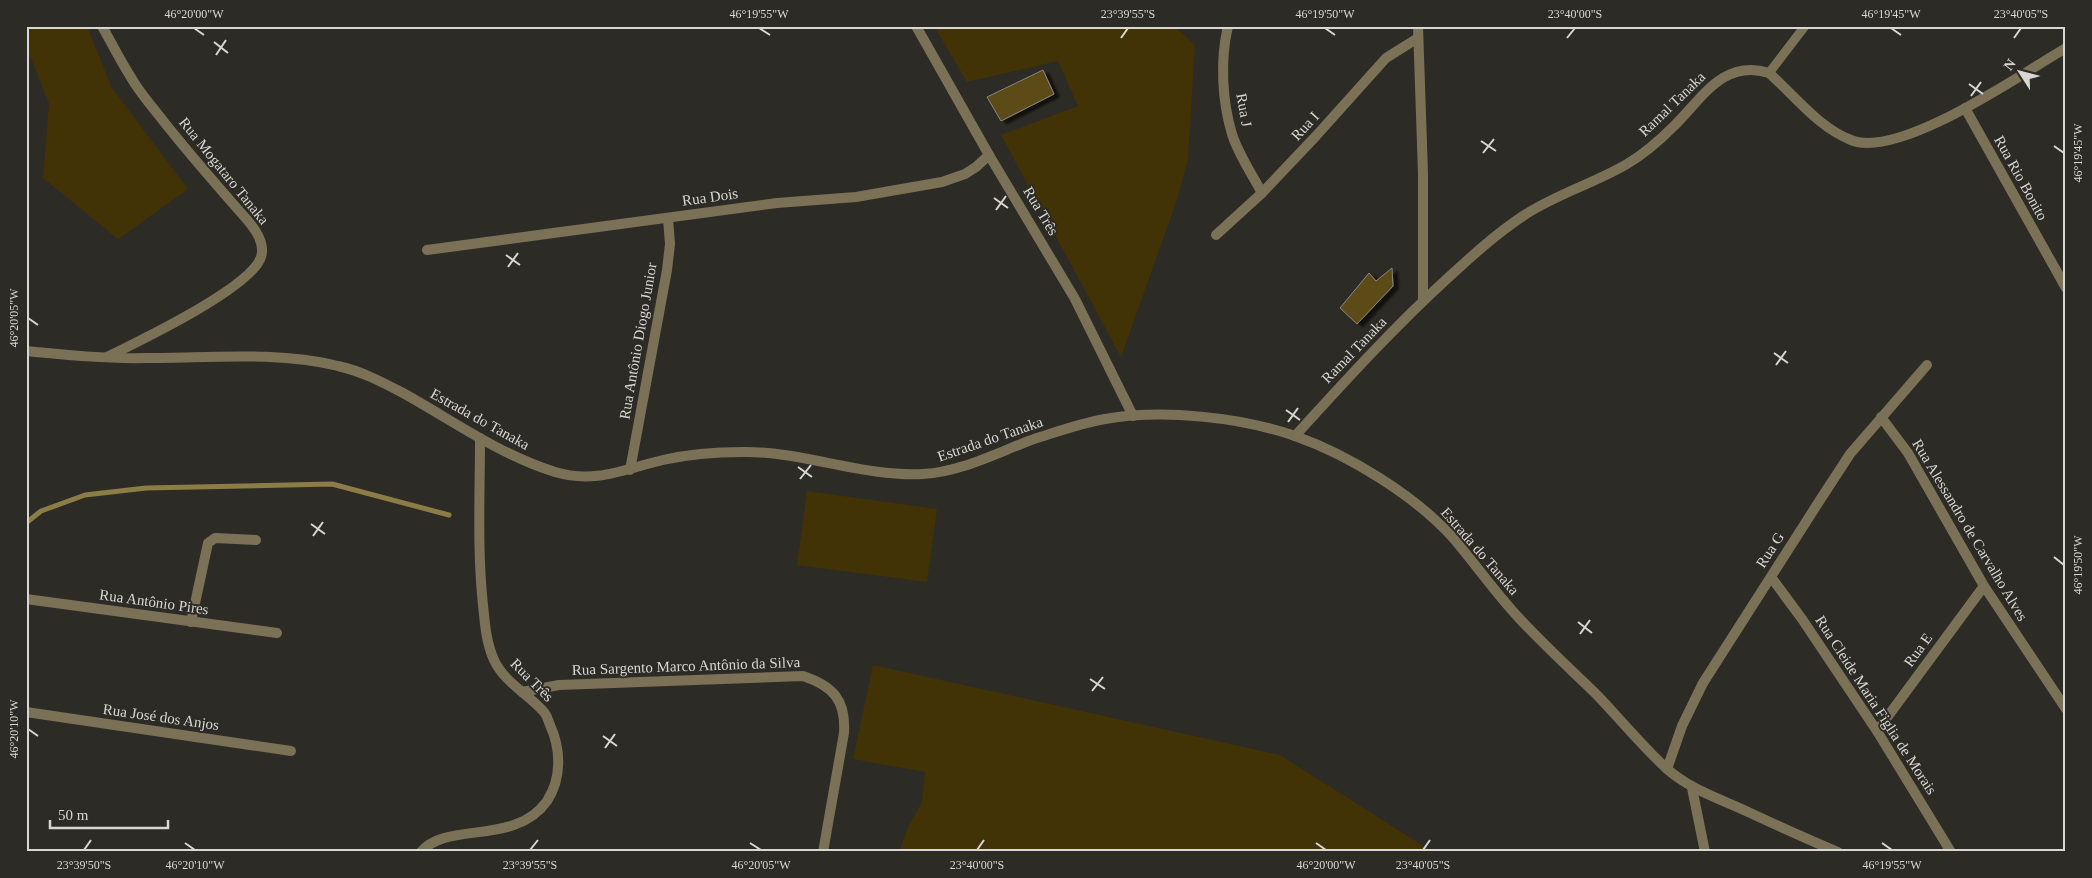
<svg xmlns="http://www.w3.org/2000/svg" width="2092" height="878" font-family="'Times New Roman',serif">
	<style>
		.green { fill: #413305 }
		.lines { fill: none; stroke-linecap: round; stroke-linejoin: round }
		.stream { stroke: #8c7d47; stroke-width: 5 }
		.building { fill: #5b4b17; stroke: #888680; filter: url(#shadow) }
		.service { stroke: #7a7156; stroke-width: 9 }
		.minor { stroke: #7a7156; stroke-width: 10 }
		.ticks { fill: none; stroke: #d8d7d4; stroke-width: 2 }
		.labels { text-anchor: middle; stroke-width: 4; stroke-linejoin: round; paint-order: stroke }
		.street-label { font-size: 15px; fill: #d8d7d4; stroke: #2d2b26 }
		.neatline { fill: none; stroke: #d8d7d4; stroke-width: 2 }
		.ticks-label { font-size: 12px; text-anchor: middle; fill: #d8d7d4 }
	</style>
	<defs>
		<filter id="shadow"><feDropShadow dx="5.5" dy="3" stdDeviation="1" flood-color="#0009"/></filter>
	</defs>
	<rect width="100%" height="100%" fill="#2d2b26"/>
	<!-- green -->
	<g class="green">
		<polygon points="26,26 87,26 112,88 188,189 118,239 43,178 49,104 32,60 26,50"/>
		<polygon points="934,26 1174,26 1195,45 1188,159 1176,203 1121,357 1001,135 1078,106 1058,61 967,82"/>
		<polygon points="807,491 937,509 927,582 797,565"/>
		<polygon points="873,665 1280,755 1433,852 899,852 908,827 922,802 925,772 853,759"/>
	</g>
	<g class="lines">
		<!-- stream -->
		<polyline class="stream" points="26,523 41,511 85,495 146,488 332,484 449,515"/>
	</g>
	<!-- building -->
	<g class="building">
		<polygon points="1043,70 1054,94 1001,121 987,97"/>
		<polygon points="1392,268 1393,286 1357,324 1340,308 1369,273 1376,281"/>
	</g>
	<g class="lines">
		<!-- service -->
		<polyline class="service" points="1769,73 1805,26"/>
		<!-- minor -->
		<g class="minor">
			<path d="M 102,26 C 112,44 121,62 132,79 C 139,91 148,102 157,113 C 184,148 213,181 242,214 C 252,225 266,241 261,257 C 251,288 139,341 107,357"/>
			<polyline points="916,26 989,155 1075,299 1133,416"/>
			<path d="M 1228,26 C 1220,60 1222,101 1232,134 C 1238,154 1252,174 1262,193"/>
			<polyline points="1418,26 1423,174 1423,301"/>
			<polyline points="1965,108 2066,288"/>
			<polyline points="1216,235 1262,193 1316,136 1386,58 1418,38"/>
			<polyline points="427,250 777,203 856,197 942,182 965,174 976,167 989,155"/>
			<path d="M 26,351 C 66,355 107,359 147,358 C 210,358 276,351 338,366 C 361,371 382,382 403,393 C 452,420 500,455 555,472 C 596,484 624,469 663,460 C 689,454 716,452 743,452 C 803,451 862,477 923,474 C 962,472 1000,451 1037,438 C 1059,431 1082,423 1105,419 C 1163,409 1240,417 1295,436 C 1349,455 1416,496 1454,539 C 1476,565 1495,592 1518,617 C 1543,644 1570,669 1597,695 C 1620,719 1642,746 1666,768 C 1689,789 1718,798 1746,811 C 1776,825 1807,839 1838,852"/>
			<polyline points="1881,417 1908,453 1984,586 2066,709"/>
			<path d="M 1295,436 C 1345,381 1395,326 1450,276 C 1473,255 1496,234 1523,216 C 1556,194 1593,184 1627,164 C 1644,154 1660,140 1674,126 C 1701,100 1723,58 1769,73 C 1795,96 1818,127 1851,140 C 1899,160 2021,74 2066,48"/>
			<polyline points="630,470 667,270 670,244 668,218"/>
			<polyline points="1771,577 1802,619 1877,731 1951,852"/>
			<polyline points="26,599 277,633"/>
			<polyline points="191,622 208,543 215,538 256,540"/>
			<path d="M 522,692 L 559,685 L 803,676 C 833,686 846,700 844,733 L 823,852"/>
			<polyline points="26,712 291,751"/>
			<polyline points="1877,731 1984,586"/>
			<polyline points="1667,769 1682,726 1703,683 1820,500 1850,454 1927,365"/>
			<polyline points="1692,788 1705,852"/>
			<path d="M 421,852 C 446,821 516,846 547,801 C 562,778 561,749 550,725 C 548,720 547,715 543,711 C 528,694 504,682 494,660 C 486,642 485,624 483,605 C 477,549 480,493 480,438"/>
		</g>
	</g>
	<!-- ticks -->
	<path class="ticks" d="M 194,28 L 204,35M 759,28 L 770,35M 1325,28 L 1335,35M 1891,28 L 1901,35M 1121,38 L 1128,28M 1567,38 L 1575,28M 2014,38 L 2021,28M 214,42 L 228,53M 216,55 L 226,40M 1969,84 L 1983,94M 1971,96 L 1981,82M 1481,141 L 1496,151M 2054,146 L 2064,153M 1483,153 L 1494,139M 994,198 L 1008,208M 996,210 L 1006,196M 506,255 L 520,265M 508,267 L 518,253M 28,318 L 38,325M 1774,353 L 1788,363M 1776,365 L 1786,351M 1286,410 L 1300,420M 1288,422 L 1298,408M 798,467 L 812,477M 800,479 L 811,465M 311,524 L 325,534M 313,536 L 323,522M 2054,557 L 2064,565M 1578,622 L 1592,633M 1580,634 L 1590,620M 1090,679 L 1105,689M 1092,691 L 1103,677M 28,729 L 38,736M 603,736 L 617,746M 605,748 L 615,734M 185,843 L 195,850M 750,843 L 761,850M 1316,843 L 1326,850M 1882,843 L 1892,850M 84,850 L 91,840M 530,850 L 538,840M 977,850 L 984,840M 1423,850 L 1430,840"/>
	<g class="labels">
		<!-- street labels -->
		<g class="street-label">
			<text transform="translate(1672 104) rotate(-44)" y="5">Ramal Tanaka</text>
			<text transform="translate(1244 110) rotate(80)" y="5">Rua J</text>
			<text transform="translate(1305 126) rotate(-47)" y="5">Rua I</text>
			<text transform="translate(224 171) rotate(51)" y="5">Rua Mogataro Tanaka</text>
			<text transform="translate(2021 178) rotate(61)" y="5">Rua Rio Bonito</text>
			<text transform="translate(710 197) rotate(-8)" y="5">Rua Dois</text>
			<text transform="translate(1041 211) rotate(59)" y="5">Rua Três</text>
			<text transform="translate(638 341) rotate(-80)" y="5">Rua Antônio Diogo Junior</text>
			<text transform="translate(1354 350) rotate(-46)" y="5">Ramal Tanaka</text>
			<text transform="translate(480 419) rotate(29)" y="5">Estrada do Tanaka</text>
			<text transform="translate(990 439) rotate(-19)" y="5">Estrada do Tanaka</text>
			<text transform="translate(1970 530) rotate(59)" y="5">Rua Alessandro de Carvalho Alves</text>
			<text transform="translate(1770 550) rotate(-57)" y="5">Rua G</text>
			<text transform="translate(1480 551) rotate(49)" y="5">Estrada do Tanaka</text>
			<text transform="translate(154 602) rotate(8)" y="5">Rua Antônio Pires</text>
			<text transform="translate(1918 650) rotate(-54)" y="5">Rua E</text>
			<text transform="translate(686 666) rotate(-2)" y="5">Rua Sargento Marco Antônio da Silva</text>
			<text transform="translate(532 680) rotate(45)" y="5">Rua Três</text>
			<text transform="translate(1876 705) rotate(57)" y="5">Rua Cleide Maria Figlia de Morais</text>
			<text transform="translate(161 717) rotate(8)" y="5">Rua José dos Anjos</text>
		</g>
	</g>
	<!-- border -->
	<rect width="2092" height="878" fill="none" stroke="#2d2b26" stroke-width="55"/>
	<!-- north arrow -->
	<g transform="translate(2020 72) rotate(306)" stroke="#2d2b26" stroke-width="4" paint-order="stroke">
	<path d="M0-4L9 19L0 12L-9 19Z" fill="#d8d7d4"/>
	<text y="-8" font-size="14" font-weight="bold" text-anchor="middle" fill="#d8d7d4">N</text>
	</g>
	<!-- scale -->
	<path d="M50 820v8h118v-8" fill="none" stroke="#d8d7d4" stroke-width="2.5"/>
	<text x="58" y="820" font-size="15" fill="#d8d7d4" stroke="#2d2b26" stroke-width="4" paint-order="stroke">50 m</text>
	<rect x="28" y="28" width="2036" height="822" class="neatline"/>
	<g class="ticks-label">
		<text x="194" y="18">46°20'00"W</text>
		<text x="759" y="18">46°19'55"W</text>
		<text x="1128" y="18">23°39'55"S</text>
		<text x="1325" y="18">46°19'50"W</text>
		<text x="1575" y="18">23°40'00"S</text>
		<text x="1891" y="18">46°19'45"W</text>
		<text x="2021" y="18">23°40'05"S</text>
		<text transform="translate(2078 153) rotate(-90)" y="4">46°19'45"W</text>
		<text transform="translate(14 318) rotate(-90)" y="4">46°20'05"W</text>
		<text transform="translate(2078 565) rotate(-90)" y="4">46°19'50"W</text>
		<text transform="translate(14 729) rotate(-90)" y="4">46°20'10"W</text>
		<text x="84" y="869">23°39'50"S</text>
		<text x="195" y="869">46°20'10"W</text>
		<text x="530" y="869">23°39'55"S</text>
		<text x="761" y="869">46°20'05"W</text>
		<text x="977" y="869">23°40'00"S</text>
		<text x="1326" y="869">46°20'00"W</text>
		<text x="1423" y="869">23°40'05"S</text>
		<text x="1892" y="869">46°19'55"W</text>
	</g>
</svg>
